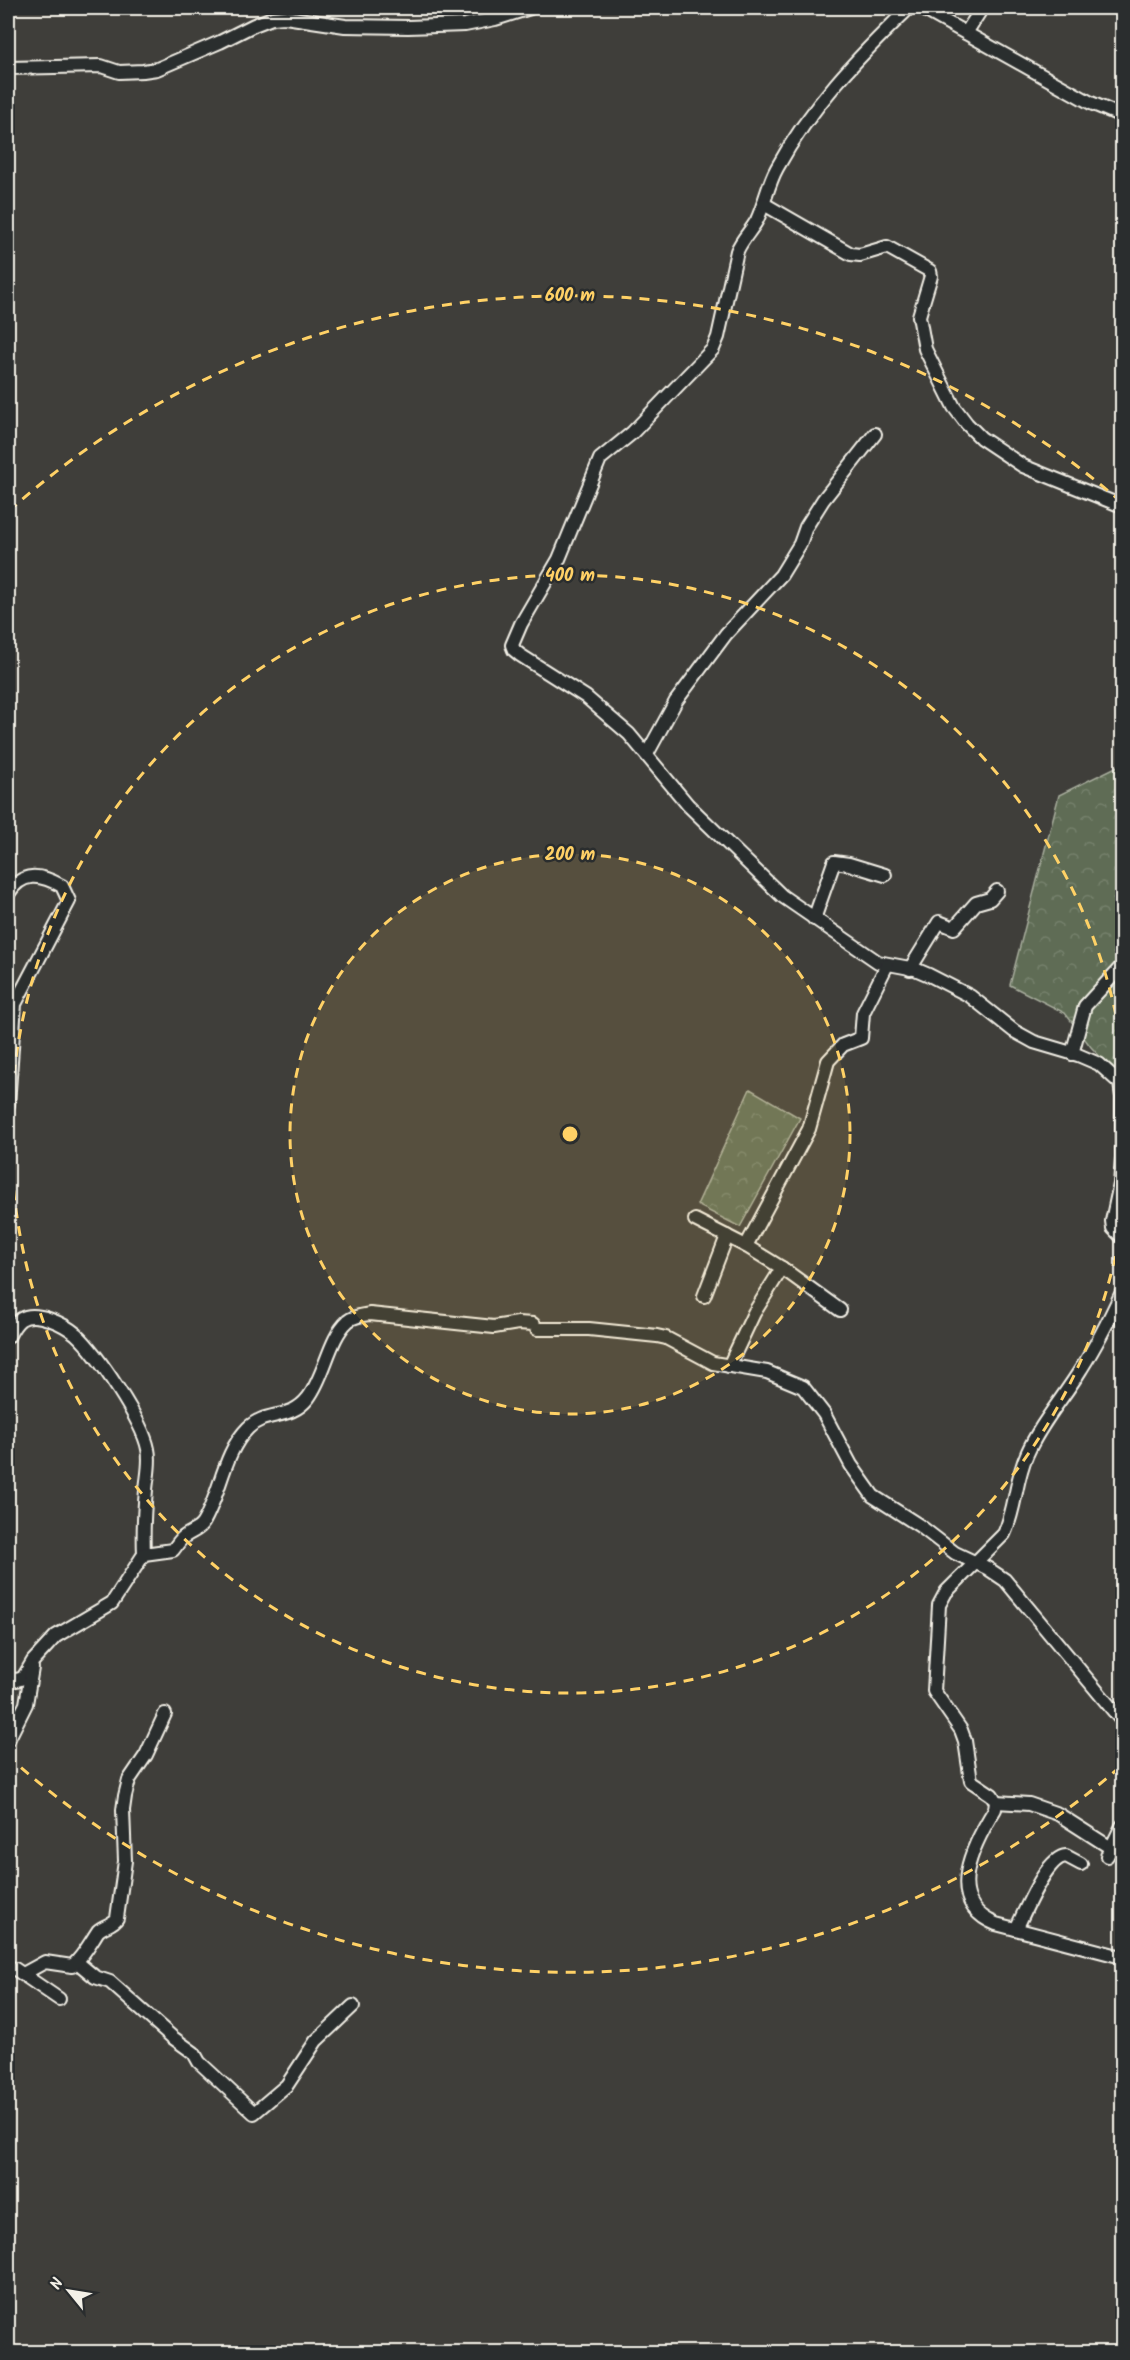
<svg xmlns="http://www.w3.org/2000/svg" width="1130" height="2360" font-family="Kalam,sans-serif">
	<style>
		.forest { fill: url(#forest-crowns); stroke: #a9ae9e; stroke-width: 1.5 }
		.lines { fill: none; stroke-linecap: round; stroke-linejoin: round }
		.minor-casing { stroke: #f4f1e8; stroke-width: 16 }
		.minor { stroke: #2a2d2e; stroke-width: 12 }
		.ring { fill: none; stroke: #ffd166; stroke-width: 3; stroke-dasharray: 10 8 }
		.centre { fill: #ffd166; stroke: #2a2d2e; stroke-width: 3 }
		.ring-label { font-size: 18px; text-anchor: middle; font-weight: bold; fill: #ffd166; stroke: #2a2d2e; stroke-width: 5; stroke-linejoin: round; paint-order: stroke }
	</style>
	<defs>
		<pattern id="forest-crowns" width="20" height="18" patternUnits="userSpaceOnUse" patternTransform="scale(1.5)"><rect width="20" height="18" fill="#5e6c54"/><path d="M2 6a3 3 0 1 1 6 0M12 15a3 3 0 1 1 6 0" fill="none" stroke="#76816d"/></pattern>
	</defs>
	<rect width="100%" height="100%" fill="#3f3e3a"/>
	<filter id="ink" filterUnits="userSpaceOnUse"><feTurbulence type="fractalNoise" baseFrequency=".0167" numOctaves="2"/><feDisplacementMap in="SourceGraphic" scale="12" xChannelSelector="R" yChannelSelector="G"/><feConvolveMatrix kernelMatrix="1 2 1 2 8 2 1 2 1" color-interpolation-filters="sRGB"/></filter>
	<g filter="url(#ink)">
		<!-- forest -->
		<g class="forest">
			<polygon points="1122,764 1122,1080 1091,1047 1065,1013 1010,985 1059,795"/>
			<polygon points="750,1089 800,1118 740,1227 697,1205"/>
		</g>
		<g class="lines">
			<!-- minor casing -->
			<g class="minor-casing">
				<g id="minor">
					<path d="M 909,8 C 859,56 810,107 777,168 C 768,184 765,203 757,220 C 751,231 742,239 737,251 L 718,337 L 713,349 L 632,433 L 600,459 L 559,559 L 521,624 L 512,645 L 514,650 L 520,655 L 586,697 L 629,734 L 688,805 L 782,896 L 878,962 L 915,969 L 929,975 L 970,996 L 1014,1031 L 1034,1042 L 1078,1055 L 1099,1064 L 1120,1083 L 1122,1097"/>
					<polyline points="921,8 1091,103 1122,116"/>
					<polyline points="966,33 982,8"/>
					<polyline points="8,68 101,66 119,72 143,71 157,69 220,42 254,25 272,18 285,17 345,26 408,27 465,25 495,19 530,8"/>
					<polyline points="764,204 851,254 860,255 887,247 930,271 931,276 919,316 925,349 954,407 967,424 981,438 1023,466 1122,506"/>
					<polyline points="647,754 676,701 726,634 781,575 800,544 806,527 823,500 875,434"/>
					<path d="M 8,894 C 22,871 40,874 62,886 L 69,901 L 15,1004 L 8,1105"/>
					<polyline points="814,919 834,862 849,864 885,875"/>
					<polyline points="910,969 939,922 954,928 976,903 990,899 997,891"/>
					<polyline points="1072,1054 1085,1006 1122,966"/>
					<polyline points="1122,1100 1122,1157 1120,1184 1112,1221 1113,1228 1122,1237"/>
					<polyline points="695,1220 746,1246"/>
					<polyline points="782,1268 840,1310"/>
					<path d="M 1122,1292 C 1110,1318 1097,1344 1081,1369 C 1064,1397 1040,1424 1027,1454 C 1015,1480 1016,1509 1004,1534 L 946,1592 L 939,1605 L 934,1691 L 961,1730 L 965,1741 L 971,1781 L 992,1795 L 996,1802 L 995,1809 C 974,1843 942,1902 996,1924 L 1122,1957"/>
					<polyline points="704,1296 727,1236"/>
					<path d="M 8,1337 C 11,1331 15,1323 21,1319 C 36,1310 64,1324 76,1334 C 97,1353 143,1422 148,1449 C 151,1462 147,1477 146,1490 C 144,1512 143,1532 144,1554"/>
					<polyline points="729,1366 754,1313 782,1268 746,1246 809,1129 828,1061 843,1045 861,1038 863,1013 887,965"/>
					<path d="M 8,1679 L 17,1680 L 23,1678 L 33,1661 L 56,1636 L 112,1603 L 144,1554 L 173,1550 C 177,1545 180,1539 185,1536 C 192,1531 199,1530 203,1523 C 221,1493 223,1453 248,1428 C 266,1410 290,1421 308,1398 C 325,1376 329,1338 348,1321 C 354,1316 363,1315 370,1314 L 494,1327 L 518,1323 L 533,1324 L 537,1329 L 589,1329 L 657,1336 L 666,1338 L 713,1363 L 767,1372 L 803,1387 L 824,1414 L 851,1465 L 873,1496 L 920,1526 L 955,1553 L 987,1568 L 1005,1580 L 1122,1721"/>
					<polyline points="8,1740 26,1704 32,1668"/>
					<polyline points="996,1802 1029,1804 1058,1814 1111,1848"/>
					<polyline points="1107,1856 1122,1826"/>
					<path d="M 1016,1929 C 1025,1912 1046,1857 1066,1856 L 1081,1864"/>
					<polyline points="77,1962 95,1977 110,1982 172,2037 194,2053 199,2062 254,2113 287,2085 316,2041 353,2006"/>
					<polyline points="8,1967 15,1969 59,1999"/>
					<path d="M 23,1974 L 45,1962 L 72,1966 C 83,1957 90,1943 98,1931 C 104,1925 113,1925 117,1918 L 125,1861 L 123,1810 L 125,1796 L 129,1780 L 146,1755 L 165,1714"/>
				</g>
			</g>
			<!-- minor -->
			<use href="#minor" class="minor"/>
		</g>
	</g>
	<!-- distance rings -->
	<circle cx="570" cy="1134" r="280" fill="#ffd166" fill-opacity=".12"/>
	<g class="ring">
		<circle cx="570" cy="1134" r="280"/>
		<path d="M1122 1221A559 559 0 1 1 1122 1047"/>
		<path d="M1120 1767A839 839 0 0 1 9 1757M9 511A839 839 0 0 1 1120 501"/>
	</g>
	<circle cx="570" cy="1134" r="9" class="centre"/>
	<g class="ring-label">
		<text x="570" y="301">600 m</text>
		<text x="570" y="581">400 m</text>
		<text x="570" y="860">200 m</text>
	</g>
	<!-- margin -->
	<rect width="1130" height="2360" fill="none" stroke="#2a2d2e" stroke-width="30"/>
	<rect x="15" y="15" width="1100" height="2330" fill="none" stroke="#f4f1e8" stroke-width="2" filter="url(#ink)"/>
	<!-- north arrow -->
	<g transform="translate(69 2291) rotate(300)" stroke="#2a2d2e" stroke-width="4.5" paint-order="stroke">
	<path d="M0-4.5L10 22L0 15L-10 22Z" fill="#f4f1e8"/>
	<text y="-9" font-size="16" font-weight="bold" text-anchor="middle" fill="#f4f1e8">N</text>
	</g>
</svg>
